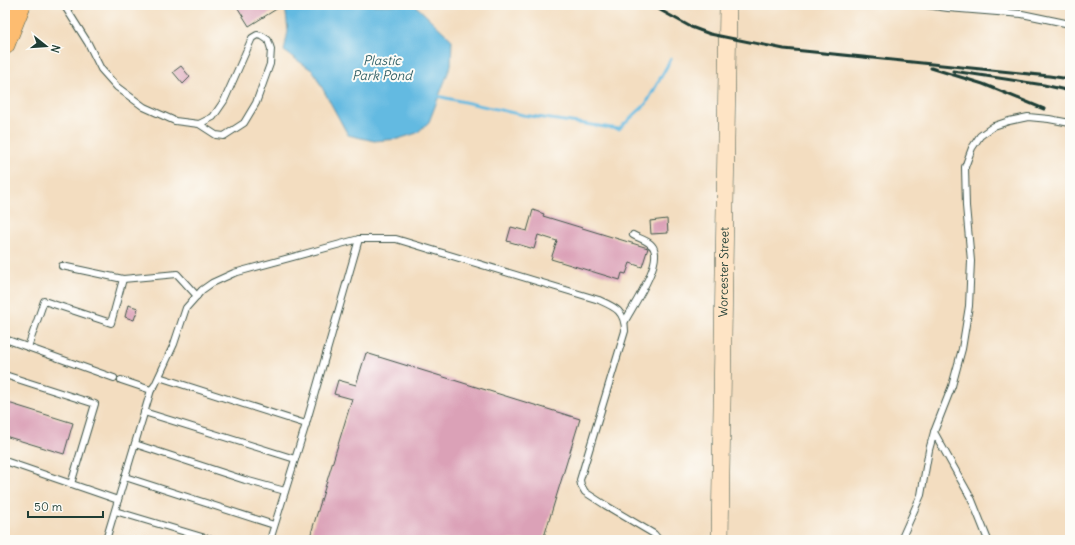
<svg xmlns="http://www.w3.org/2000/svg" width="1075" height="545" font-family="Delius,sans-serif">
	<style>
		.water { fill: #64bae1; stroke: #427c8a }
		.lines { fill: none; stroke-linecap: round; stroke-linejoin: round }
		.stream { stroke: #64bae1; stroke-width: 3 }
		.building { fill: #dba1b7 }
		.service-casing { stroke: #3f5549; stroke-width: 8 }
		.secondary-casing { stroke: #3f5549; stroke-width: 18 }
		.primary-casing { stroke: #3f5549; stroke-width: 20 }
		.service { stroke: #fff; stroke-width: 6 }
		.secondary { stroke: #fee4c5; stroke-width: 17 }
		.primary { stroke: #fdbc6f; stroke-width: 19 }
		.rail { stroke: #1f3d34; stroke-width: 3 }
		.labels { text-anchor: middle; stroke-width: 4; stroke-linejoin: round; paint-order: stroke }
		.street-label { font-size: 12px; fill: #1f3d34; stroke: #fdfcf7 }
		.water-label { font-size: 13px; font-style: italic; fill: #346268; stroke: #fdfcf7 }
	</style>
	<rect width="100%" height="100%" fill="#fdfcf7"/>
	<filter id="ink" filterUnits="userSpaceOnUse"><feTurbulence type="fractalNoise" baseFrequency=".025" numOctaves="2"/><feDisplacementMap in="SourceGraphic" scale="8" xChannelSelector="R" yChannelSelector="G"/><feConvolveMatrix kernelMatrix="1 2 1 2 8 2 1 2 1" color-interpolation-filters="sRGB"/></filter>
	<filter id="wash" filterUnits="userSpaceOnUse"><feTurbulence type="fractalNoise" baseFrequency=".012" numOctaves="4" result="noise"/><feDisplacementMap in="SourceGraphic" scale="16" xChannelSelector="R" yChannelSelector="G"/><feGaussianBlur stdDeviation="0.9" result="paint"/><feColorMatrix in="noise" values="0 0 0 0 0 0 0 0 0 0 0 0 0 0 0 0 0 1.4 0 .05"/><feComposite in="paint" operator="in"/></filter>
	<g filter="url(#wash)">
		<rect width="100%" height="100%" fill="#f3ddc0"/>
		<!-- water -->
		<polygon class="water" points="285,5 415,5 452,40 451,65 429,122 417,133 398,139 374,141 348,135 313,71 284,51 288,31"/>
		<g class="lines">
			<!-- stream -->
			<polyline class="stream" points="437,96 523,115 619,129 646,104 671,59"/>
		</g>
		<g id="blocks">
			<!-- building -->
			<g class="building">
				<polygon points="236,5 283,5 249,26"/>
				<polygon points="181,66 190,77 183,84 173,72"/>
				<polygon points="533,210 544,214 543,216 648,248 642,267 630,263 626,274 622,273 620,280 551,259 557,241 538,235 534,249 507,241 511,227 527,231"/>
				<polygon points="667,219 668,233 651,234 650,221"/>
				<polygon points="128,305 138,308 134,320 125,317"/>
				<polygon points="366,353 580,419 543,540 309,540 352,399 334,394 338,380 356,385"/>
				<polygon points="5,402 73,423 64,454 5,436"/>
			</g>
		</g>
	</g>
	<g filter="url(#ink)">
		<use href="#blocks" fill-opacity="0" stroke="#3f5549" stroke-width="1"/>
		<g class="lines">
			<!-- service casing -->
			<g class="service-casing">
				<g id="service">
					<polyline points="64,5 88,43 101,69 117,87 144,107 175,121 199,124 216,135 224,136 244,123 256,103 270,64 271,49 268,40 262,36 257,35 252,38 224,101 213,117 199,124"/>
					<polyline points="926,5 948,8 1022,14 1070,24"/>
					<polyline points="62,266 123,279 177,274 197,296"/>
					<path d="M 625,321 C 633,306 661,265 654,249 C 651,241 640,239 633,235"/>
					<polyline points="5,339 114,378"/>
					<polyline points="28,347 44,301 111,323 123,279"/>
					<polyline points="5,375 95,404 71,484"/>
					<polyline points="159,377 306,424 270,540"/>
					<path d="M 121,380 L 151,390 L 155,385 L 174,344 L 186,308 L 202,290 L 212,283 L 234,273 L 359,239 L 396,239 L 599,300 C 615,307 625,311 625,331 L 580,480 L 581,485 L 585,492 L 605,505 L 654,534 L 659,540"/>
					<polyline points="144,412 295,459"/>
					<polyline points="306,424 359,239"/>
					<polyline points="135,444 245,480 285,491"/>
					<polyline points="5,461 118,500"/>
					<polyline points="125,477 274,525"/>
					<polyline points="115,511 212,540"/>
					<polyline points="106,540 151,390"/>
					<polyline points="901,540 921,495 929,450 934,432"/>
					<polyline points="988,540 972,500 934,432 952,386 962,349 969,306 971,261 966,206 965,167 972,148 980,136 994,126 1009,121 1028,117 1049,119 1070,123"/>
				</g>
			</g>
			<!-- secondary casing -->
			<g class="secondary-casing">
				<g id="secondary">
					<path id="s1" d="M 720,540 L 728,5"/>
				</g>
			</g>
			<!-- primary casing -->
			<g class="primary-casing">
				<polyline id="primary" points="5,45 21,5"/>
			</g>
			<!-- service -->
			<use href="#service" class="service"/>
			<!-- secondary -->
			<use href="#secondary" class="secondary"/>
			<!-- primary -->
			<use href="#primary" class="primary"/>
			<!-- rail -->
			<g class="rail">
				<polyline points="651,5 691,27 710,34 784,49 1049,76 1070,79"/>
				<polyline points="931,68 983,84 1044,109"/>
				<polyline points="953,71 1044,85 1070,91"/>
			</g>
		</g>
	</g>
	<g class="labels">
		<!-- street labels -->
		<g class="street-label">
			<text dy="4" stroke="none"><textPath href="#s1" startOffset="268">Worcester Street</textPath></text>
		</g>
		<!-- water labels -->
		<g class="water-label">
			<text x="382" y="65">Plastic<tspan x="382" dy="15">Park Pond</tspan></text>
		</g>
	</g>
	<!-- margin -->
	<rect width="1075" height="545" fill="none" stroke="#fdfcf7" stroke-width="20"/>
	<!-- north arrow -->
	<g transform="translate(46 46) rotate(107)" stroke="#fdfcf7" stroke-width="3" paint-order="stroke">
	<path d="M0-3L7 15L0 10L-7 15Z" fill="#1f3d34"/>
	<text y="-6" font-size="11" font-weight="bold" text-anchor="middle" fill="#1f3d34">N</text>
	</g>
	<!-- scale -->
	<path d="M28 511v6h75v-6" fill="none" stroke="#1f3d34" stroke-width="2"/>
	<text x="34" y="511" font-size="12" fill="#1f3d34" stroke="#fdfcf7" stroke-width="3" paint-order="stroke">50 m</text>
</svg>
